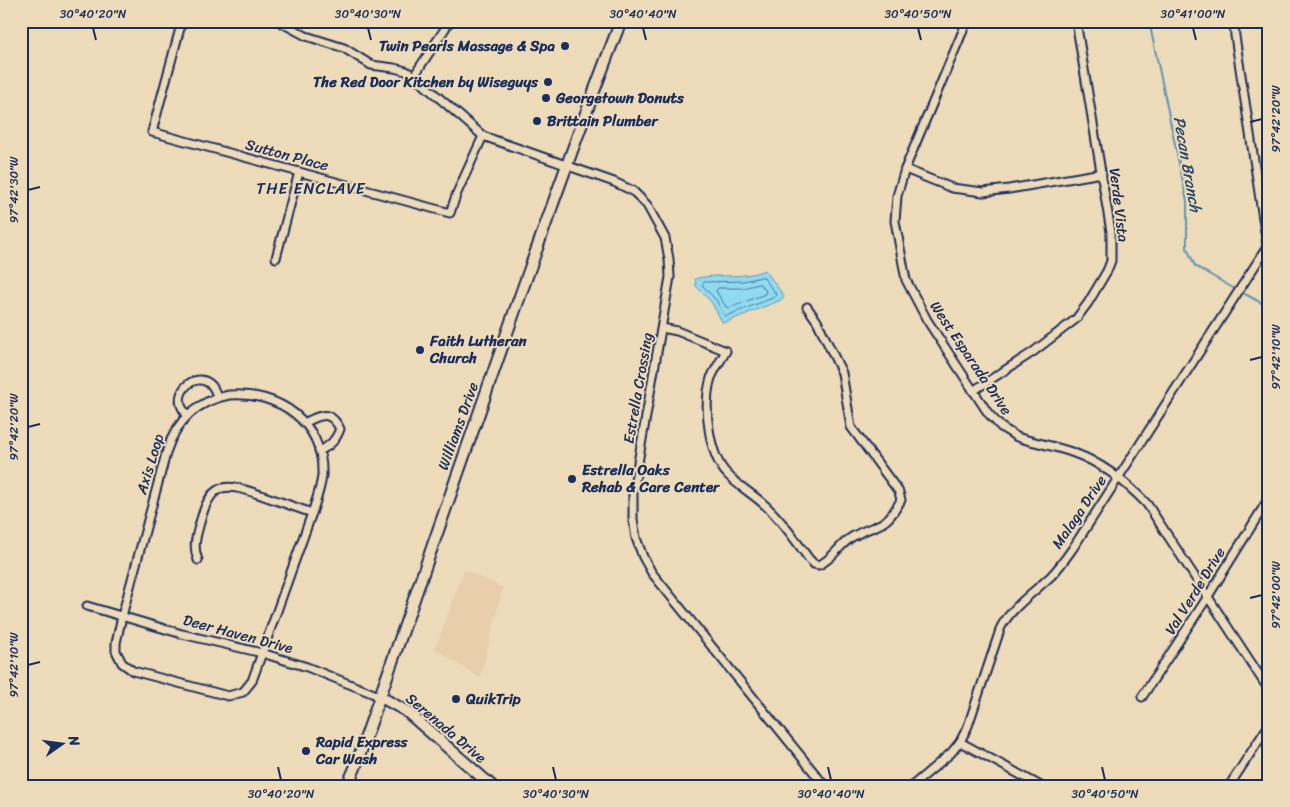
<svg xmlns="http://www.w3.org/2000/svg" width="1290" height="807" font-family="Sriracha,sans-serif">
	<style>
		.built { fill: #e8ceab }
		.water { fill: #90dbf0; stroke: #6196b6 }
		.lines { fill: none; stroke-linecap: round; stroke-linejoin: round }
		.shore { stroke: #4a7498; stroke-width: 1 }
		.stream { stroke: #6196b6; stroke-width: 2 }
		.street-casing { stroke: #1b2f5e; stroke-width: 11 }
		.secondary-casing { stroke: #1b2f5e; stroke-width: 14 }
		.street { stroke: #eedbb9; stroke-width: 7 }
		.secondary { stroke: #eedbb9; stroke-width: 10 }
		.ticks { fill: none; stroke: #1b2f5e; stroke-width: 2 }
		.poi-dot { fill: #1b2f5e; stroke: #eedbb9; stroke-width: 2 }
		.labels { text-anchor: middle; stroke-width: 4; stroke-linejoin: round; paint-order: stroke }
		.poi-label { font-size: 15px; font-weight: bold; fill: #1b2f5e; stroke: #eedbb9; text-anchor: start }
		.street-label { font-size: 15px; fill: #1b2f5e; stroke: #eedbb9 }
		.water-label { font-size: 16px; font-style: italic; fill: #2d4974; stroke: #eedbb9 }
		.neighbourhood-label { font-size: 16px; letter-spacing: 1px; fill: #1b2f5e; stroke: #eedbb9 }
		.neatline { fill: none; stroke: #1b2f5e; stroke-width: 2 }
		.ticks-label { font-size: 12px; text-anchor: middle; fill: #1b2f5e }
	</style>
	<rect width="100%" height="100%" fill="#eedbb9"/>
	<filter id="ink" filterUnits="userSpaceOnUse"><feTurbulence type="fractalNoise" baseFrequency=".02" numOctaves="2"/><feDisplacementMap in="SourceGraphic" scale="10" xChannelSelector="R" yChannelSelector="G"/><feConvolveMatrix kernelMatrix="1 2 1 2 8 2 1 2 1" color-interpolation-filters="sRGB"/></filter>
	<g filter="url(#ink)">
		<!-- built -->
		<polygon class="built" points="464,570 503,588 480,678 435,649"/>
		<!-- water -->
		<path class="water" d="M 765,270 L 784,296 L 781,300 L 726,322 L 722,322 L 712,303 L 696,286 L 695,279 L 698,278 C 722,273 740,280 765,270 Z"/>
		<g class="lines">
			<!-- shore -->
			<g class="shore">
				<polygon points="763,277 776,294 775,297 726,316 724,315 716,300 702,285 704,282 743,281"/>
				<polygon points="760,284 766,291 765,294 729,308 726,307 716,291 718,288 743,288"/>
			</g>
			<!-- stream -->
			<g class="stream">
				<polyline points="1149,21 1187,201 1187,248 1195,266 1233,288"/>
				<polyline points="1245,294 1269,307"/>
			</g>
			<!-- street casing -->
			<g class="street-casing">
				<g id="street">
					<polyline points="182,21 152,132 450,213 457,193 483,136"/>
					<polyline points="278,21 306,36 344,48 371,65 394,68 406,71 414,76 483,136 614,182 633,191 647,205 665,238 669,259 670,277 665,306 633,492 633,519 636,538 643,557 652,573 825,786"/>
					<path d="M 967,21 L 905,169 L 897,196 L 895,221 L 906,280 L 927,320 L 988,413 L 1001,427 L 1017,437 C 1035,443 1055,446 1074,453 C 1102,463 1127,483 1147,504 L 1269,690"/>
					<polyline points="1234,21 1235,36 1269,258"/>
					<polyline points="414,76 450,21"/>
					<polyline points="905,169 952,188 983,192 1009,189 1102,173"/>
					<polyline points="276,258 299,172"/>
					<path d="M 662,328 L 677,331 L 726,351 C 721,360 715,369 711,378 C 703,404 708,454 727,474 C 739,487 755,495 768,508 C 784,523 796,541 809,559 L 814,564 L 819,565 C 833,559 839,545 852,537 C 877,522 884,531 901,500 L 899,492 L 851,427 L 842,373 L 817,321 L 807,307"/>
					<polyline points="973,391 1033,352 1076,319 1088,303 1107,271 1111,261 1111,232 1076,21"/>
					<path d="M 229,395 C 278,391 324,422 322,475 C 321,488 316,501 312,513 L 252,681 L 243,692 L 228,696 L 133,671 L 122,663 L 116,651 L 116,643 L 122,616 L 167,450 C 177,420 198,401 229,395 Z"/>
					<path d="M 187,415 C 185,412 182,409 181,405 C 176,389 196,372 210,384 C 214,387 216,393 217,398"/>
					<path d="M 304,423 C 320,415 330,409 340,429 C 336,440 330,446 319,451"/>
					<path d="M 198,560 C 192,546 197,534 201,519 C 212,479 228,484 261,495 C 278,501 295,507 312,513"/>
					<polyline points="87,606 182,634 262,653 307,667 379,696"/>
					<polyline points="1142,697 1207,598 1269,498"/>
					<polyline points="960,742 1041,786"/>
					<path d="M 912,786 L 951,753 L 960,742 L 968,726 L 1001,627 C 1013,606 1033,593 1051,576 C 1059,568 1066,558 1073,548 L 1269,244"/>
					<polyline points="1229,786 1269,725"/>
				</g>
			</g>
			<!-- secondary casing -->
			<g class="secondary-casing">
				<g id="secondary">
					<polyline points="379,696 406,711 492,786"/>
					<path d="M 347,786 L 355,768 C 408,617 461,465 514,313 C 549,215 583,117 621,21"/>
				</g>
			</g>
			<!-- street -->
			<use href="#street" class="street"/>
			<!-- secondary -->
			<use href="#secondary" class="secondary"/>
		</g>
	</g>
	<!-- ticks -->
	<path class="ticks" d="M 93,28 L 96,40M 368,28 L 371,40M 643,28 L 646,40M 918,28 L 921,40M 1193,28 L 1196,40M 1250,122 L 1262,119M 28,190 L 40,187M 1250,360 L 1262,357M 28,427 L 40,424M 1250,598 L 1262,595M 28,665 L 40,662M 278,767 L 281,780M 553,767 L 556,780M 828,767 L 831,780M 1102,767 L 1105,780"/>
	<!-- markers -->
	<g class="poi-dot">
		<circle cx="565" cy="46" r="5"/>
		<circle cx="548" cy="82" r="5"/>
		<circle cx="546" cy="98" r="5"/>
		<circle cx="537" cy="121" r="5"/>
		<circle cx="420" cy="350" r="5"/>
		<circle cx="572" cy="479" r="5"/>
		<circle cx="456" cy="699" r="5"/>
		<circle cx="306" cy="751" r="5"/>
	</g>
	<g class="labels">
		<!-- poi labels -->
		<g class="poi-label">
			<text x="555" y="51" text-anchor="end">Twin Pearls Massage &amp; Spa</text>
			<text x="538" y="87" text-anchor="end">The Red Door Kitchen by Wiseguys</text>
			<text x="556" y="103">Georgetown Donuts</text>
			<text x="547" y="126">Brittain Plumber</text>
			<text x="430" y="346">Faith Lutheran<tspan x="430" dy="17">Church</tspan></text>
			<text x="582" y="475">Estrella Oaks<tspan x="582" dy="17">Rehab &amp; Care Center</tspan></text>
			<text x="466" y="704">QuikTrip</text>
			<text x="316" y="747">Rapid Express<tspan x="316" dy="17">Car Wash</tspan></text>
		</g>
		<!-- street labels -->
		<g class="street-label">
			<text transform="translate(287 155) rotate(15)" y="5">Sutton Place</text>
			<text transform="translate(1119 205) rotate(83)" y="5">Verde Vista</text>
			<text transform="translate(971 358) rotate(56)" y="5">West Esparada Drive</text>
			<text transform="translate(638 388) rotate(-80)" y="5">Estrella Crossing</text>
			<text transform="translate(458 426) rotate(-70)" y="5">Williams Drive</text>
			<text transform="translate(150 464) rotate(-73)" y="5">Axis Loop</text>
			<text transform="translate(1079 512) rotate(-56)" y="5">Malaga Drive</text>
			<text transform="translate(1195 591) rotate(-58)" y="5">Val Verde Drive</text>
			<text transform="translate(238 634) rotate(15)" y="5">Deer Haven Drive</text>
			<text transform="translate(446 728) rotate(40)" y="5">Serenada Drive</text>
		</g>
		<!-- water labels -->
		<g class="water-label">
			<text transform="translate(1188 164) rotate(80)" y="6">Pecan Branch</text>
		</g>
		<!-- neighbourhood labels -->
		<g class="neighbourhood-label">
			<text x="311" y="194">THE ENCLAVE</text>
		</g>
	</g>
	<!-- margin -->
	<rect width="1290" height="807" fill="none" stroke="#eedbb9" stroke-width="55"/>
	<!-- north arrow -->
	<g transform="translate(62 744) rotate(76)" stroke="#eedbb9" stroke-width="4" paint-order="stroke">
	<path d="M0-4L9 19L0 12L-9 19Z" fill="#1b2f5e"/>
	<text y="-8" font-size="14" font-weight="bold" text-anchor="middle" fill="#1b2f5e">N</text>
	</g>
	<rect x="28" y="28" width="1234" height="752" class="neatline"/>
	<g class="ticks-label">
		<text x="93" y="18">30°40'20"N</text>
		<text x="368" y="18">30°40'30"N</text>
		<text x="643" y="18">30°40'40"N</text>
		<text x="918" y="18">30°40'50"N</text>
		<text x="1193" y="18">30°41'00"N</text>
		<text transform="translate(1276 119) rotate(-90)" y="4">97°42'20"W</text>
		<text transform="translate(14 190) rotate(-90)" y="4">97°42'30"W</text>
		<text transform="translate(1276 357) rotate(-90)" y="4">97°42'10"W</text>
		<text transform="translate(14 427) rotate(-90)" y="4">97°42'20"W</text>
		<text transform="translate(1276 595) rotate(-90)" y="4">97°42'00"W</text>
		<text transform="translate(14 665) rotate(-90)" y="4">97°42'10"W</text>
		<text x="281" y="798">30°40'20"N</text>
		<text x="556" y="798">30°40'30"N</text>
		<text x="831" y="798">30°40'40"N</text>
		<text x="1105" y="798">30°40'50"N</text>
	</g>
</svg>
